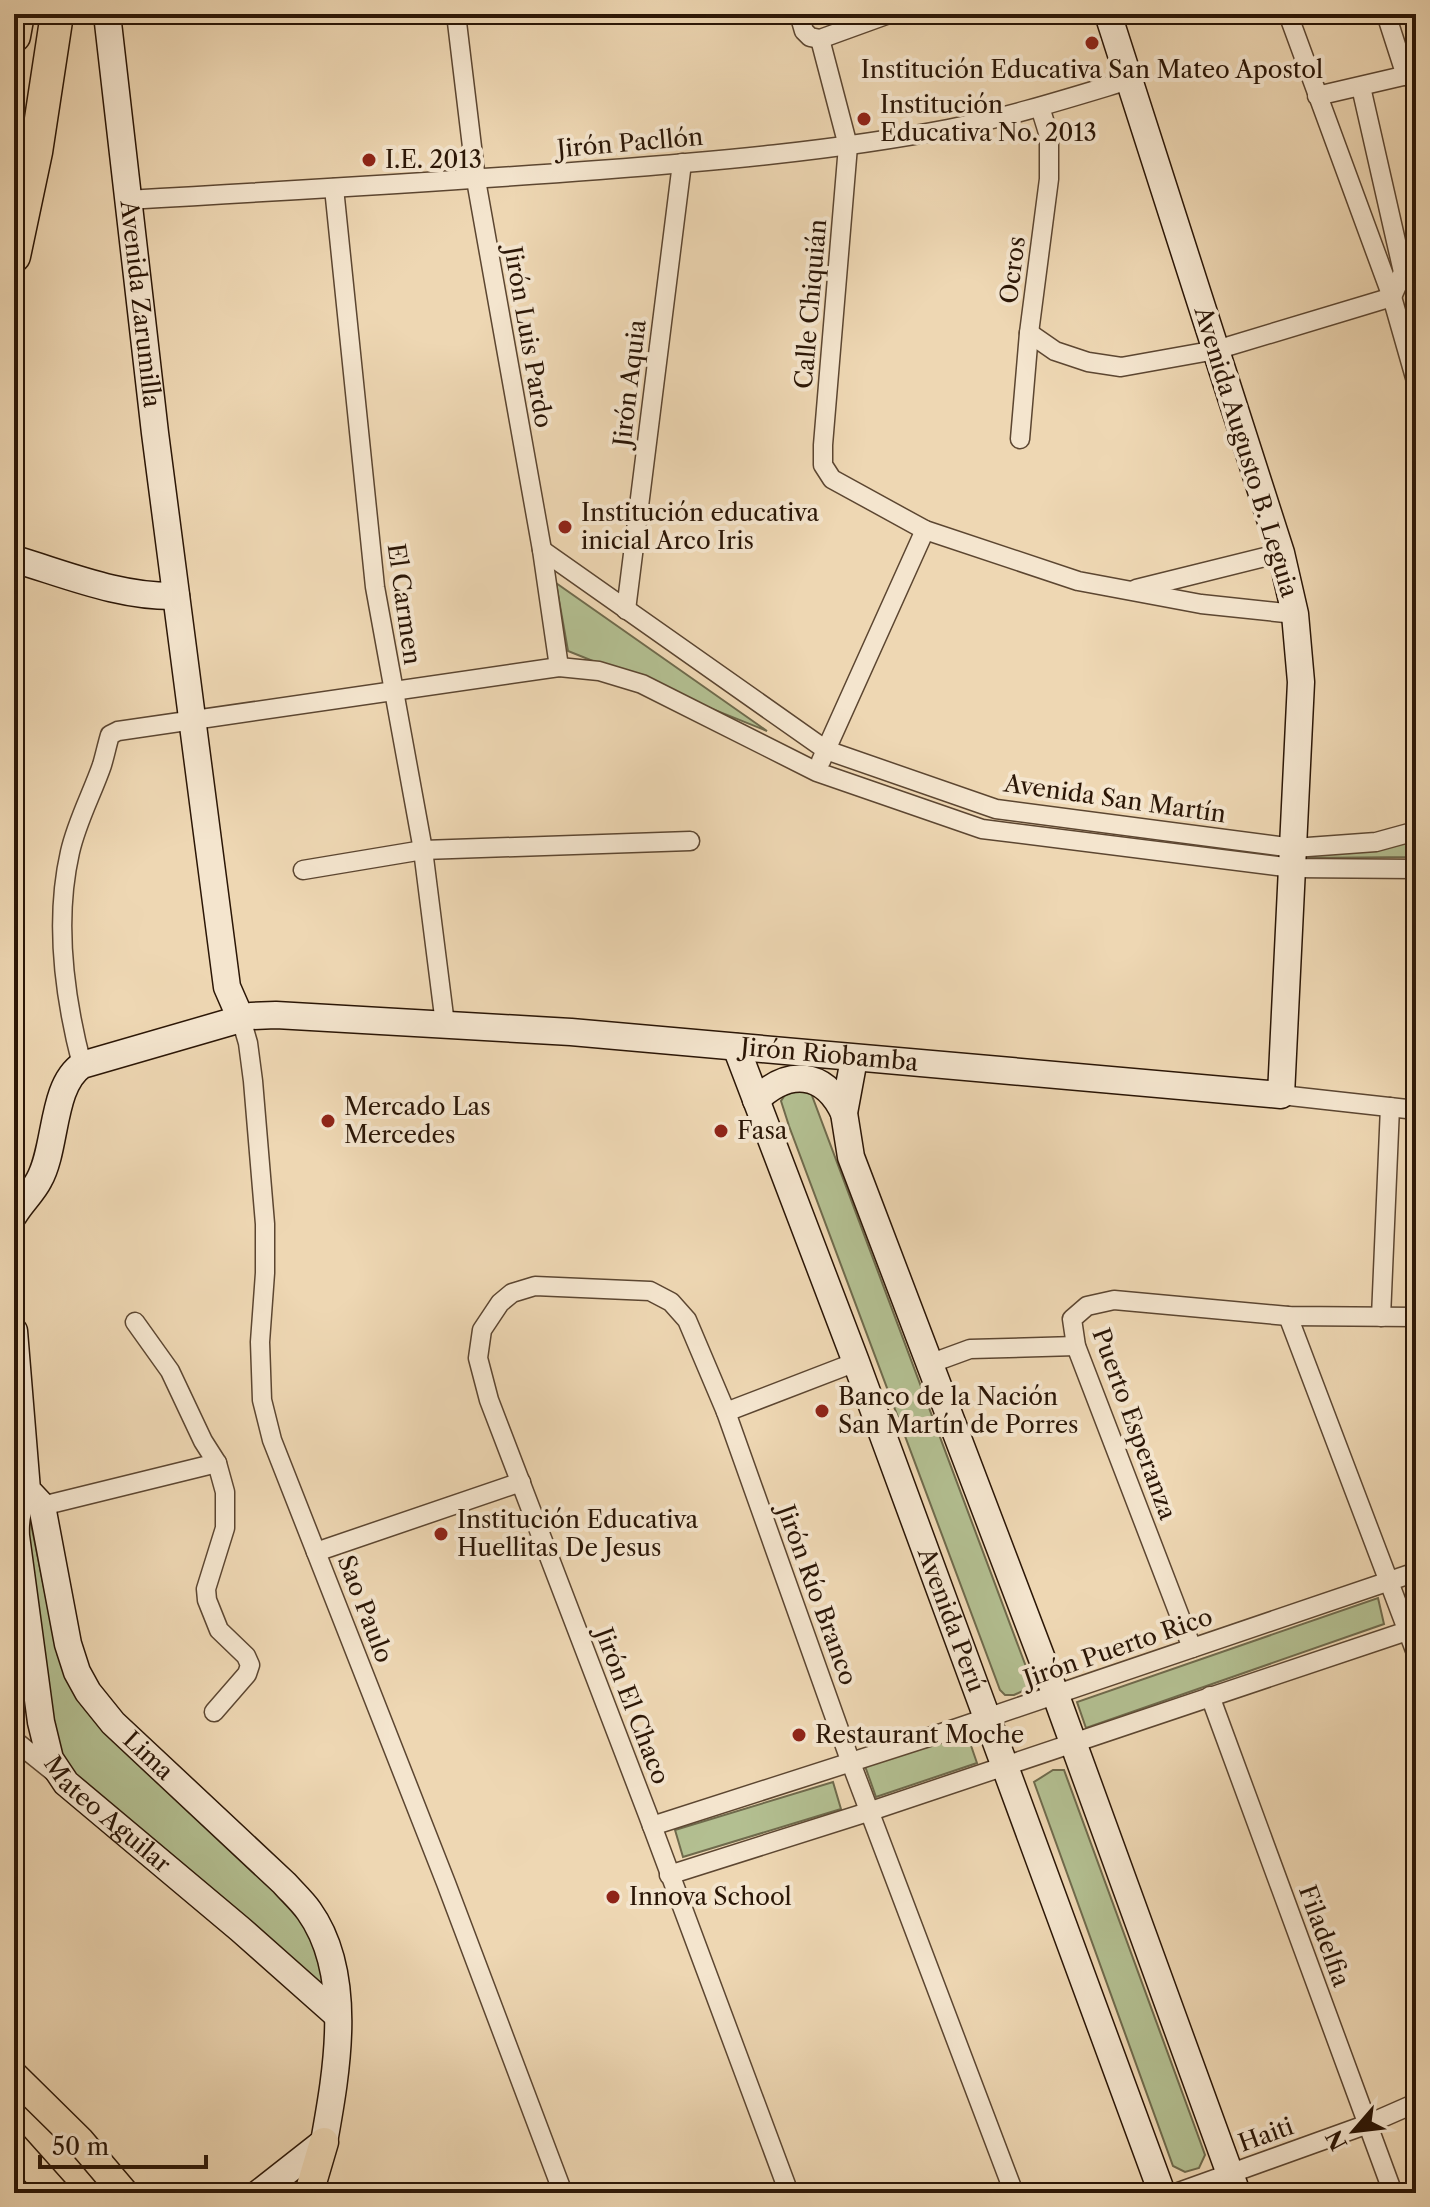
<svg xmlns="http://www.w3.org/2000/svg" width="1430" height="2207" font-family="'Libre Caslon Text',serif">
	<style>
		.green { fill: #b3bf91; stroke: #6f6a4c; stroke-width: 2 }
		.lines { fill: none; stroke-linecap: round; stroke-linejoin: round }
		.street-casing { stroke: #5c4631; stroke-width: 21 }
		.secondary-casing { stroke: #2b1606; stroke-width: 29 }
		.primary-casing { stroke: #2b1606; stroke-width: 31 }
		.highway-casing { stroke: #2b1606; stroke-width: 35 }
		.street { stroke: #f4e5ce; stroke-width: 18 }
		.secondary { stroke: #f4e5ce; stroke-width: 26 }
		.primary { stroke: #eed7b3; stroke-width: 28 }
		.highway { stroke: #eed7b3; stroke-width: 32 }
		.poi-dot { fill: #8f2418; stroke: #f4e5ce; stroke-width: 3 }
		.labels { text-anchor: middle; stroke-width: 8; stroke-linejoin: round; paint-order: stroke }
		.poi-label { font-size: 24px; fill: #2b1606; stroke: #f4e5ce; text-anchor: start }
		.street-label { font-size: 24px; fill: #2b1606; stroke: #f4e5ce }
	</style>
	<rect width="100%" height="100%" fill="#eed7b3"/>
	<filter id="stains"><feTurbulence type="fractalNoise" baseFrequency=".0025" numOctaves="4"/><feColorMatrix values="0 0 0 0 .2 0 0 0 0 .09 0 0 0 0 .02 0 0 0 .5 -.17"/></filter>
	<radialGradient id="worn" r=".72"><stop offset=".6" stop-color="#630" stop-opacity="0"/><stop offset="1" stop-color="#630" stop-opacity=".3"/></radialGradient>
	<!-- green -->
	<g class="green">
		<polygon points="556,583 767,731 568,651"/>
		<polygon points="1416,838 1416,857 1305,858 1305,854 1360,852"/>
		<polygon points="800,1089 811,1093 1031,1680 1029,1688 1014,1695 1005,1695 1000,1690 789,1126 781,1101 785,1095"/>
		<polygon points="29,1514 58,1656 294,1906 319,1955 324,1988 80,1786 58,1749 18,1516"/>
		<polygon points="1378,1598 1384,1624 1086,1728 1077,1702"/>
		<polygon points="966,1731 977,1763 876,1797 865,1766"/>
		<polygon points="1053,1770 1064,1770 1200,2141 1205,2155 1199,2168 1185,2172 1173,2166 1034,1782"/>
		<polygon points="833,1782 841,1809 683,1857 675,1830"/>
	</g>
	<g class="lines">
		<!-- street casing -->
		<g class="street-casing">
			<g id="street">
				<polyline points="456,14 476,180 542,550 559,667"/>
				<polyline points="799,14 804,31 810,37 820,39 889,14"/>
				<polyline points="1288,14 1392,297 1416,381"/>
				<polyline points="1386,14 1406,76"/>
				<polyline points="820,39 848,146 823,445 823,465 832,479 925,530 1078,581 1201,604 1295,614"/>
				<polyline points="1317,96 1416,73"/>
				<polyline points="334,188 375,587 423,850 445,1024"/>
				<path d="M 127,200 C 284,191 441,182 599,170 C 716,161 833,151 948,129 C 1009,117 1069,98 1129,80"/>
				<polyline points="1029,333 1055,351 1088,362 1121,367 1216,350 1392,297 1403,272 1361,87"/>
				<polyline points="1020,439 1029,333 1049,179 1049,136 1040,107"/>
				<polyline points="542,550 826,750 996,809 1294,848 1376,842 1416,831"/>
				<polyline points="1136,589 1281,553"/>
				<polyline points="626,610 682,163"/>
				<polyline points="821,761 925,530"/>
				<polyline points="303,870 423,850 690,841"/>
				<polyline points="241,1019 248,1043 253,1081 265,1224 265,1273 260,1342 262,1400 272,1440 446,1883 563,2193"/>
				<path d="M 82,1065 C 64,996 54,922 70,852 C 77,821 92,794 102,765 C 105,755 107,745 110,735 L 118,731 L 559,667 L 599,671 L 642,684 L 817,772 L 982,829 L 1293,868 L 1416,869"/>
				<polyline points="1281,1095 1416,1110"/>
				<polyline points="1288,1316 1416,1653"/>
				<polyline points="1381,1317 1390,1107"/>
				<polyline points="135,1322 170,1371 203,1441 217,1463 225,1492 225,1528 206,1589 207,1600 219,1630 246,1656 250,1665 247,1674 214,1712"/>
				<polyline points="929,1364 970,1349 1076,1346"/>
				<polyline points="726,1412 856,1362"/>
				<polyline points="42,1506 217,1463"/>
				<polyline points="316,1552 521,1482"/>
				<polyline points="1192,1648 1076,1346 1072,1319 1087,1306 1114,1300 1288,1316 1416,1317"/>
				<polyline points="1210,1696 1393,2193"/>
				<polyline points="14,1740 55,1773"/>
				<polyline points="652,1826 957,1728 1416,1572"/>
				<polyline points="669,1875 871,1811 1416,1628"/>
				<polyline points="789,2193 648,1815 489,1400 478,1358 482,1330 500,1303 512,1293 535,1286 650,1291 671,1302 687,1320 726,1412 851,1763 1014,2193"/>
				<polyline points="1176,2193 1368,2124 1416,2103"/>
			</g>
		</g>
		<!-- secondary casing -->
		<g class="secondary-casing">
			<g id="secondary">
				<path id="s1" d="M 107,14 L 155,433 L 227,987 L 241,1019"/>
				<path d="M 14,559 C 68,575 119,597 176,596"/>
				<path id="s2" d="M 736,1047 L 856,1362 L 1162,2193"/>
				<polyline points="854,1059 844,1113 851,1157 1055,1693 1237,2193"/>
				<path d="M 756,1100 C 788,1069 824,1070 844,1113"/>
				<path id="s3" d="M 14,1215 C 21,1203 33,1192 39,1180 C 57,1148 51,1086 82,1065 L 251,1016 L 276,1015 L 571,1032 L 1281,1095 L 1301,682 L 1295,614 L 1281,553 L 1108,14"/>
				<path id="s4" d="M 14,1331 L 27,1490 L 42,1506 L 68,1644 L 77,1672 L 88,1692 L 113,1723 L 284,1883 C 292,1892 302,1901 309,1911 C 354,1974 337,2070 324,2142 L 259,2193"/>
				<path id="s5" d="M 27,1490 C 18,1506 15,1518 16,1536 L 41,1722 L 50,1759 L 66,1783 L 240,1929 L 337,2015"/>
			</g>
		</g>
		<!-- primary casing -->
		<g class="primary-casing">
			<g id="primary">
				<polyline points="14,2076 80,2141 124,2193"/>
				<polyline points="14,2147 55,2193"/>
				<polyline points="309,2193 324,2142"/>
			</g>
		</g>
		<!-- highway casing -->
		<g class="highway-casing">
			<g id="highway">
				<polyline points="14,36 18,14"/>
				<polyline points="14,256 36,152 57,14"/>
			</g>
		</g>
		<!-- street -->
		<use href="#street" class="street"/>
		<!-- secondary -->
		<use href="#secondary" class="secondary"/>
		<!-- primary -->
		<use href="#primary" class="primary"/>
		<!-- highway -->
		<use href="#highway" class="highway"/>
	</g>
	<!-- markers -->
	<g class="poi-dot">
		<circle cx="1092" cy="43" r="8"/>
		<circle cx="864" cy="119" r="8"/>
		<circle cx="369" cy="160" r="8"/>
		<circle cx="565" cy="527" r="8"/>
		<circle cx="328" cy="1121" r="8"/>
		<circle cx="721" cy="1131" r="8"/>
		<circle cx="822" cy="1411" r="8"/>
		<circle cx="441" cy="1534" r="8"/>
		<circle cx="799" cy="1735" r="8"/>
		<circle cx="613" cy="1897" r="8"/>
	</g>
	<g class="labels">
		<!-- poi labels -->
		<g class="poi-label">
			<text x="1092" y="78" text-anchor="middle">Institución Educativa San Mateo Apostol</text>
			<text x="880" y="113">Institución<tspan x="880" dy="28">Educativa No. 2013</tspan></text>
			<text x="385" y="168">I.E. 2013</text>
			<text x="581" y="521">Institución educativa<tspan x="581" dy="28">inicial Arco Iris</tspan></text>
			<text x="344" y="1115">Mercado Las<tspan x="344" dy="28">Mercedes</tspan></text>
			<text x="737" y="1139">Fasa</text>
			<text x="838" y="1405">Banco de la Nación<tspan x="838" dy="28">San Martín de Porres</tspan></text>
			<text x="457" y="1528">Institución Educativa<tspan x="457" dy="28">Huellitas De Jesus</tspan></text>
			<text x="815" y="1743">Restaurant Moche</text>
			<text x="629" y="1905">Innova School</text>
		</g>
		<!-- street labels -->
		<g class="street-label">
			<text transform="translate(630 143) rotate(-5)" y="8">Jirón Pacllón</text>
			<text transform="translate(1013 270) rotate(-83)" y="8">Ocros</text>
			<text transform="translate(811 304) rotate(-85)" y="8">Calle Chiquián</text>
			<text dy="8" stroke="none"><textPath href="#s1" startOffset="292">Avenida Zarumilla</textPath></text>
			<text transform="translate(528 337) rotate(80)" y="8">Jirón Luis Pardo</text>
			<text transform="translate(630 383) rotate(-83)" y="8">Jirón Aquia</text>
			<text transform="translate(1246 452) rotate(73)" y="8">Avenida Augusto B. Leguia</text>
			<text transform="translate(404 604) rotate(82)" y="8">El Carmen</text>
			<text transform="translate(1115 799) rotate(8)" y="8">Avenida San Martín</text>
			<text dy="8" stroke="none"><textPath href="#s3" startOffset="924">Jirón Riobamba</textPath></text>
			<text transform="translate(1134 1424) rotate(70)" y="8">Puerto Esperanza</text>
			<text transform="translate(817 1595) rotate(70)" y="8">Jirón Río Branco</text>
			<text transform="translate(365 1609) rotate(69)" y="8">Sao Paulo</text>
			<text dy="8" stroke="none"><textPath href="#s2" startOffset="612">Avenida Perú</textPath></text>
			<text transform="translate(1118 1648) rotate(-19)" y="8">Jirón Puerto Rico</text>
			<text transform="translate(632 1706) rotate(69)" y="8">Jirón El Chaco</text>
			<text dy="8" stroke="none"><textPath href="#s4" startOffset="462">Lima</textPath></text>
			<text dy="8" stroke="none"><textPath href="#s5" startOffset="354">Mateo Aguilar</textPath></text>
			<text transform="translate(1324 1936) rotate(70)" y="8">Filadelfia</text>
			<text transform="translate(1266 2135) rotate(-20)" y="8">Haiti</text>
		</g>
	</g>
	<!-- margin -->
	<rect width="1430" height="2207" fill="none" stroke="#eed7b3" stroke-width="48"/>
	<rect x="16" y="16" width="1398" height="2175" fill="none" stroke="#2b1606" stroke-width="4"/>
	<rect x="24" y="24" width="1382" height="2159" fill="none" stroke="#2b1606" stroke-width="2"/>
	<!-- north arrow -->
	<g transform="translate(1354 2131) rotate(242)" stroke="#f4e5ce" stroke-width="6" paint-order="stroke">
	<path d="M0-6L14 30L0 20L-14 30Z" fill="#2b1606"/>
	<text y="-12" font-size="22" font-weight="bold" text-anchor="middle" fill="#2b1606">N</text>
	</g>
	<!-- scale -->
	<path d="M40 2155v12h166v-12" fill="none" stroke="#2b1606" stroke-width="4"/>
	<text x="52" y="2155" font-size="24" fill="#2b1606" stroke="#f4e5ce" stroke-width="6" paint-order="stroke">50 m</text>
	<rect width="100%" height="100%" filter="url(#stains)"/>
	<rect width="100%" height="100%" fill="url(#worn)"/>
</svg>
